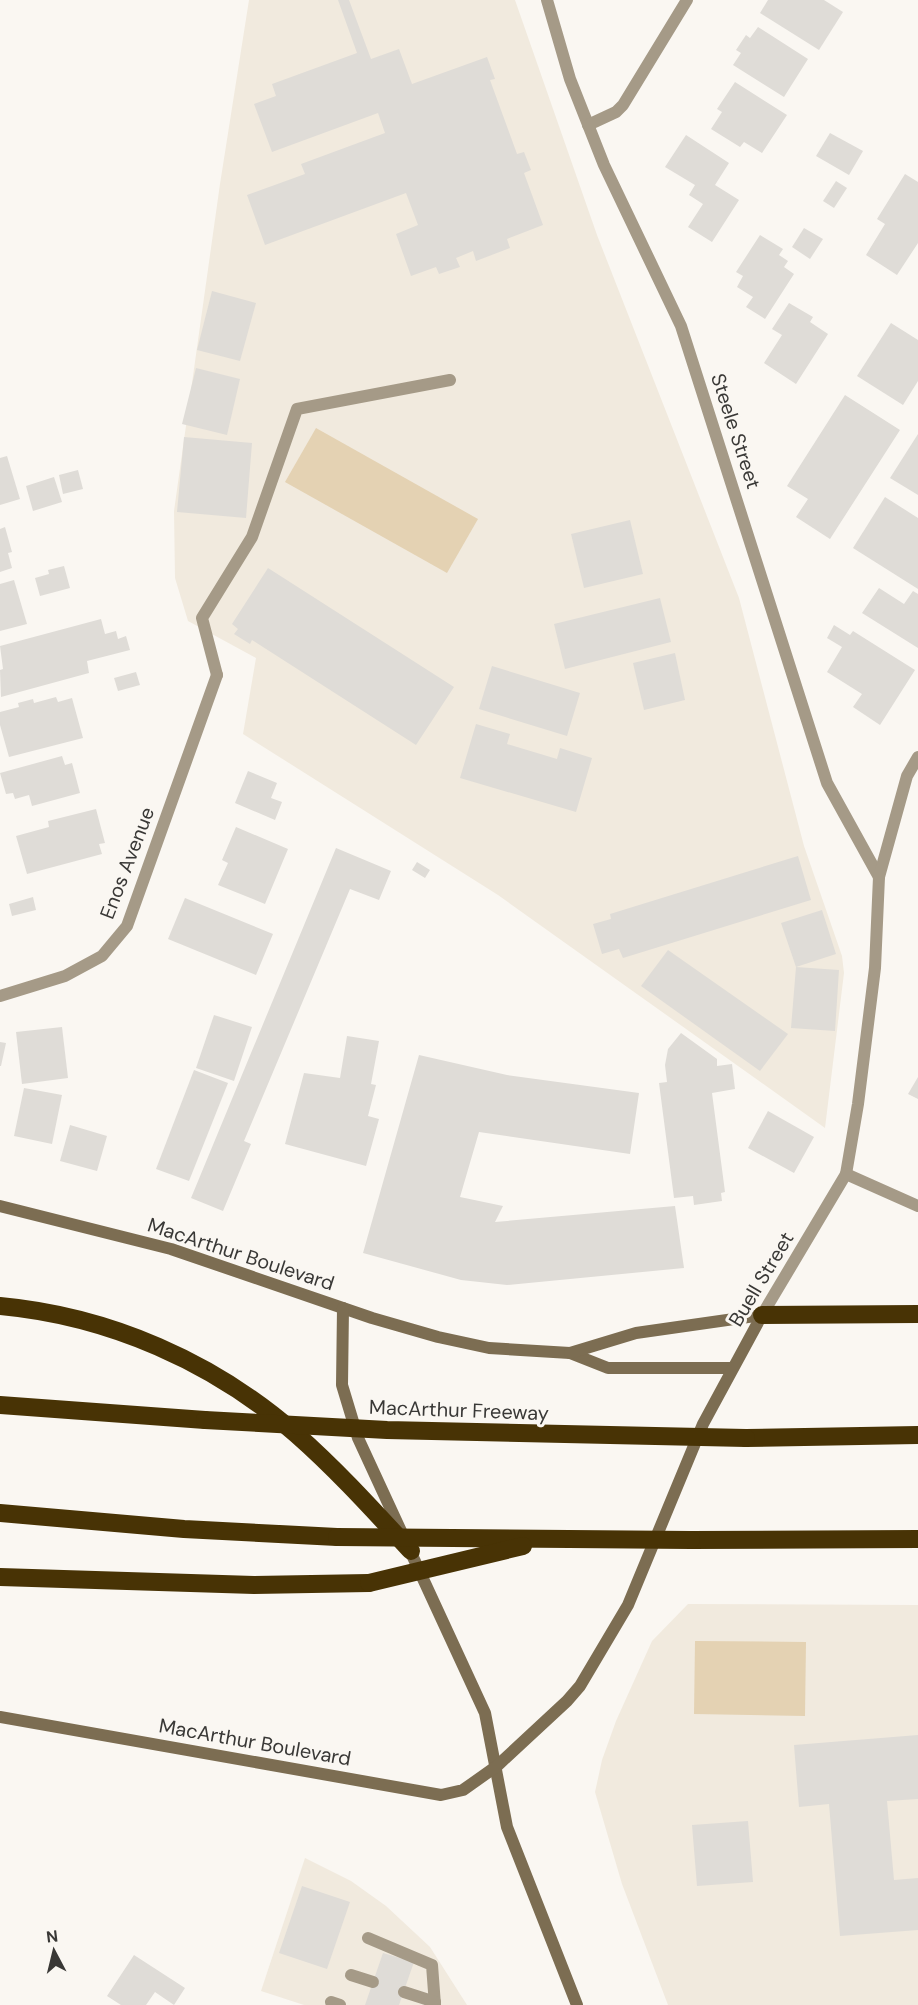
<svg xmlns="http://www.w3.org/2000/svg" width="918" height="2005" font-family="'DM Sans',sans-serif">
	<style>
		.built { fill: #f1eade }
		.green { fill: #e4d2b3 }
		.building { fill: #dfdcd7 }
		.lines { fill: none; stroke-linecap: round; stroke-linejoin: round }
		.service { stroke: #a59a87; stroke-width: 12 }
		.minor { stroke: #a59a87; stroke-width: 12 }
		.tertiary { stroke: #a59a87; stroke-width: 12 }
		.secondary { stroke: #7c6d52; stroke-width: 12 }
		.motorway { stroke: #483305; stroke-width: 18 }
		.motorway-bridge { stroke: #483305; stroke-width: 18 }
		.labels { text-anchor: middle; stroke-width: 6; stroke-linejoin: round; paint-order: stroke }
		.street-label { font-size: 20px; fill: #393836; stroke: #faf7f2 }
	</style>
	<rect width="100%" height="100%" fill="#faf7f2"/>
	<!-- built -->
	<g class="built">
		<polygon points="249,0 515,0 597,235 739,598 804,846 842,956 844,973 825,1128 498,895 243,734 256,658 188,621 175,578 174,511 220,184"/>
		<polygon points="688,1604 918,1605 918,2005 668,2005 622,1884 595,1792 602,1760 616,1721 652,1641"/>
		<polygon points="305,1858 351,1881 386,1906 430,1947 467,2005 304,2005 261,1991"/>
	</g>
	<!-- green -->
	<g class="green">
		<polygon points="316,428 478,519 447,573 285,482"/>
		<polygon points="695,1641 806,1642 805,1716 694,1714"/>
	</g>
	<!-- building -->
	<g class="building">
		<polygon points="338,0 349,0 371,59 399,49 412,84 487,57 495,79 490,80 517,154 524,152 531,170 524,173 543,225 507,239 510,248 476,261 473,251 456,258 460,267 439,274 436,267 411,276 396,234 418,225 406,193 265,245 247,195 305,174 301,164 385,133 378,113 272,152 254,104 276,96 272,84 357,53"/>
		<polygon points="768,0 824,0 843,12 819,50 760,13"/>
		<polygon points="758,27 808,59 784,97 733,65 741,53 736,50 746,35 750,38"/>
		<polygon points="735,82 787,115 762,153 744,142 740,147 711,129 722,112 717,109"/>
		<polygon points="830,133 863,151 849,175 816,156"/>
		<polygon points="686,135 729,163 715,185 739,200 712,242 688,227 703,204 689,195 695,185 665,167"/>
		<polygon points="905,174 918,182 918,243 897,275 866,255 885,224 877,219"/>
		<polygon points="836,181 847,188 834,208 823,201"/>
		<polygon points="804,228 823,239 810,259 792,247"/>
		<polygon points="760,235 783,249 779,255 788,261 784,267 794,274 765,319 746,307 753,297 737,287 743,276 736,272"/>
		<polygon points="212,291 256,303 240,361 197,350"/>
		<polygon points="789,303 813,317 810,322 828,334 796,384 764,363 782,335 772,329"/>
		<polygon points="891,323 918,340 918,381 903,405 857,376"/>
		<polygon points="196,368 240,379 227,435 182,424"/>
		<polygon points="845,395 900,430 830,539 796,517 808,499 787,486"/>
		<polygon points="918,434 918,495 890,478"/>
		<polygon points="184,437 252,443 246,518 177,512"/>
		<polygon points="7,456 20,499 0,505 0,458"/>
		<polygon points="78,470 83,489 63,494 59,475"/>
		<polygon points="54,477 62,502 33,511 26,486"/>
		<polygon points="885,497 918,518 918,589 853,548"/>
		<polygon points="630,520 643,574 584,588 571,534"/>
		<polygon points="5,527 12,552 8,553 12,568 0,572 0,529"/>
		<polygon points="64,566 70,588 40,596 35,578 49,574 48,570"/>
		<polygon points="268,568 454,687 416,745 252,640 250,644 234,634 238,629 232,624"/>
		<polygon points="14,580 27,624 0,631 0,584"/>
		<polygon points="879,588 904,604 913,591 918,594 918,648 862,613"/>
		<polygon points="660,598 671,642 565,669 554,624"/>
		<polygon points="101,619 105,634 116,631 118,639 126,636 130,650 87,661 89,673 1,697 0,670 3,669 0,646"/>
		<polygon points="834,625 850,635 853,631 915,670 880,725 853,707 862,694 827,672 842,647 827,638"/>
		<polygon points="675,653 685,700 644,710 633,663"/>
		<polygon points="492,666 580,693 567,736 479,709"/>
		<polygon points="136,672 140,685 118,691 114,678"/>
		<polygon points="56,697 58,702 72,698 83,738 9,757 0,725 0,712 19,707 18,703 33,699 34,703"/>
		<polygon points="476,724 510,734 507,744 557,759 560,748 592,758 576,812 460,778"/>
		<polygon points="62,756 65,765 72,763 80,793 32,806 29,795 15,799 13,793 6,794 0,773"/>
		<polygon points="248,771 277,783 271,798 282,802 275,820 235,803"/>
		<polygon points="96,809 105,843 99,844 102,854 27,874 16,836 49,827 48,821"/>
		<polygon points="236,827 288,849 265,904 218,885 228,863 222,860"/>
		<polygon points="336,848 391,871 379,900 350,889 244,1141 251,1144 223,1211 191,1198"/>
		<polygon points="798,856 811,900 623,958 619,949 602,954 593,924 611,919 610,914"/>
		<polygon points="417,862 430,870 425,878 412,870"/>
		<polygon points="33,897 36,910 12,916 9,904"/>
		<polygon points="185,898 273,934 256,975 168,939"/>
		<polygon points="822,910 836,954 796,967 839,970 835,1031 791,1028 796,967 781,923"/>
		<polygon points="668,950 788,1034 760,1071 641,986"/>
		<polygon points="214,1015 252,1027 234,1081 196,1068"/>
		<polygon points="62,1027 68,1078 22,1084 16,1032"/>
		<polygon points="681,1033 717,1059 717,1066 732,1064 735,1089 712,1093 725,1192 721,1193 722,1201 694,1205 693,1196 674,1198 659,1083 667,1082 665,1065 668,1049"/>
		<polygon points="347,1036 379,1041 371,1084 376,1085 368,1116 379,1119 366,1166 285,1144 304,1073 340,1078"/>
		<polygon points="0,1042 6,1043 1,1066 0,1066"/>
		<polygon points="419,1055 507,1075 639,1093 630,1154 479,1132 460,1197 503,1206 495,1222 675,1206 684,1268 507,1285 461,1280 363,1253"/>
		<polygon points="194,1070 228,1083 189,1181 156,1169"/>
		<polygon points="918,1077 918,1099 908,1094"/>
		<polygon points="24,1088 62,1095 52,1144 14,1136"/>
		<polygon points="768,1111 814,1137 794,1173 748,1148"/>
		<polygon points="70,1125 107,1136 97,1171 60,1161"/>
		<polygon points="918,1735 918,1799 887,1801 894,1880 918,1878 918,1930 840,1936 829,1804 799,1807 794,1745"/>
		<polygon points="748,1821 753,1882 697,1886 692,1825"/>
		<polygon points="302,1886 350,1902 327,1969 279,1953"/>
		<polygon points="383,1953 414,1962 399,2005 365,2005"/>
		<polygon points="134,1955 185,1988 174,2005 155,1992 146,2005 121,2005 107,1996"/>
	</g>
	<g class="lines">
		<!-- service -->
		<g class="service">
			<polyline points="217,675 202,618 252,537 297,409 450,380"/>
			<polyline points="368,1938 432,1965 435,2005"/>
			<polyline points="351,1975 373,1982"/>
			<polyline points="404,1992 435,2002"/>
			<polyline points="331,2002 340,2005"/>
		</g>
		<!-- minor -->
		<g class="minor">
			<polyline points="547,0 570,79 604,165 681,326 827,783 879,877"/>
			<polyline points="588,125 616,112 623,105 687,0"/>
			<polyline points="0,996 65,976 102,956 127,926 217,675"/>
			<polyline points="846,1174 858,1104 875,968 879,877 907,776 918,757"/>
		</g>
		<!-- tertiary -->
		<polyline class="tertiary" points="762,1315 846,1174 918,1206"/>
		<!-- secondary -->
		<g class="secondary">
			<polyline points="0,1206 171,1249 372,1318 438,1337 489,1348 570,1353 608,1368 731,1368"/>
			<polyline points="343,1308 342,1385 358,1438 485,1713 507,1827 577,2005"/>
			<polyline points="570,1353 636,1333 762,1315"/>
			<polyline points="0,1717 441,1795 463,1790 497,1766 567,1701 580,1686 628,1605 703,1424 762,1315"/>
		</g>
		<!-- motorway -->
		<g class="motorway">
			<path d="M 0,1306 C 109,1316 214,1362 296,1434 C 337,1470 374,1511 411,1551"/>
			<polyline points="762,1315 918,1314"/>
			<polyline points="0,1405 205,1420"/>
			<polyline points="746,1438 918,1435"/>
			<polyline points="0,1513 184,1529 337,1537"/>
			<polyline points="691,1540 918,1539"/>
			<polyline points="0,1577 254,1585 369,1583"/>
		</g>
		<!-- motorway-bridge -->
		<g class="motorway-bridge">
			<polyline points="205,1420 387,1430 746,1438"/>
			<polyline points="337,1537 691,1540"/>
			<polyline points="369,1583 523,1546"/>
		</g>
	</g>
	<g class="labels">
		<!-- street labels -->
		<g class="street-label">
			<text transform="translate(736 431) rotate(72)" y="7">Steele Street</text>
			<text transform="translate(127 863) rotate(-69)" y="7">Enos Avenue</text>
			<text transform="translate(241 1254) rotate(18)" y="7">MacArthur Boulevard</text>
			<text transform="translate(761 1279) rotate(-59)" y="7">Buell Street</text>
			<text transform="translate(459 1410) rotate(2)" y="7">MacArthur Freeway</text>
			<text transform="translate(255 1742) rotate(10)" y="7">MacArthur Boulevard</text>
		</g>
	</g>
	<!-- north arrow -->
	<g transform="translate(54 1951) rotate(353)" stroke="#faf7f2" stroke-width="4.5" paint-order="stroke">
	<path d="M0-4.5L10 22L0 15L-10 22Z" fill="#393836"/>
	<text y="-9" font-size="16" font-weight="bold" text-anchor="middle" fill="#393836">N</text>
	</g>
</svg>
